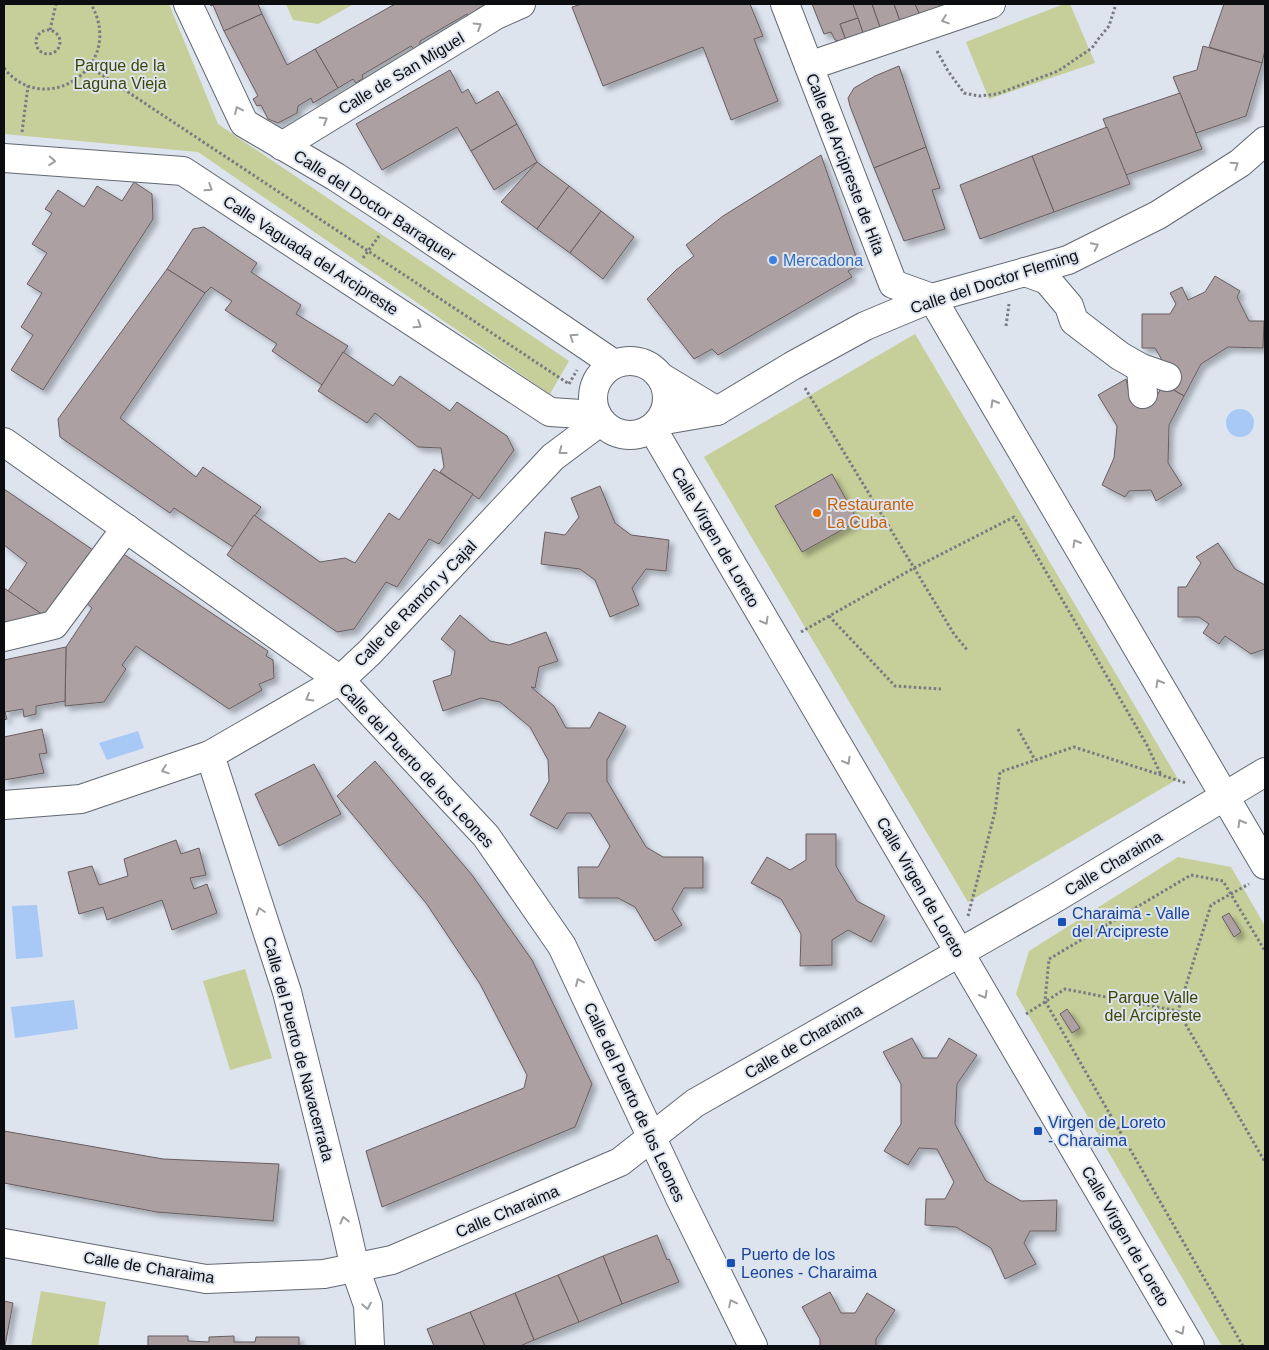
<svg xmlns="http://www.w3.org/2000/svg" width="1269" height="1350" font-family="Arial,sans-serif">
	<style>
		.green { fill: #c6ce99 }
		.water { fill: #a8c8f6 }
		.building { fill: #aca0a3; stroke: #685d60; filter: url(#shadow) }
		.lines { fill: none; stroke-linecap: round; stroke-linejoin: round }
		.minor-casing { stroke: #626871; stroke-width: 30 }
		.path { stroke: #777c82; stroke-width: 3; stroke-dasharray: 2.5 2.5; stroke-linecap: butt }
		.minor { stroke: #fff; stroke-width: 28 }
		.oneway { stroke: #9d9e9f }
		.shop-dot { fill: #3f7fe0; stroke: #dde4ee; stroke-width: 2 }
		.food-dot { fill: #e8710a; stroke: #dde4ee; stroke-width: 2 }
		.transit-dot { fill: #1a4fb4; stroke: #dde4ee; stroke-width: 2 }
		.labels { text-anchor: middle; stroke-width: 4; stroke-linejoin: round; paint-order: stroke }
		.park-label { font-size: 16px; fill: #3f4502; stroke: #dde4ee }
		.street-label { font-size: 16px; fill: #0b0d10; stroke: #dde4ee }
		.shop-label { font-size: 16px; fill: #366cbe; stroke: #dde4ee; text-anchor: start }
		.food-label { font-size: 16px; fill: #c56008; stroke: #dde4ee; text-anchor: start }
		.transit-label { font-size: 16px; fill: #164399; stroke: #dde4ee; text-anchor: start }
	</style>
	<defs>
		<filter id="shadow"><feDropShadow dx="4.5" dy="4.5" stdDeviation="2.5" flood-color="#0004"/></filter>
	</defs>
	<rect width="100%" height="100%" fill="#dde4ee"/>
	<!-- green -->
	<g class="green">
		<polygon points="4,4 169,4 218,124 569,361 550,394 198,152 4,134"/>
		<polygon points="286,4 354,4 318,24 293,20"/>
		<polygon points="1064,4 1070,4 1095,63 989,99 966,42"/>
		<polygon points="915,334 1178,779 968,902 704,457"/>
		<polygon points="1178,857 1231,867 1265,926 1265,1346 1222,1346 1016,994 1029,951"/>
		<polygon points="245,969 272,1058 230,1070 203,981"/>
		<polygon points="41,1291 106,1302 98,1346 31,1346"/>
	</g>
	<!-- water -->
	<g class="water">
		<circle cx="1240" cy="423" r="14"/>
		<polygon points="138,731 144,748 107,760 99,743"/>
		<polygon points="37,905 43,957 16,959 12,906"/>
		<polygon points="74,1000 78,1029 15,1038 11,1007"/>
	</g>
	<!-- building -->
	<g class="building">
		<polygon points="210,4 258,4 262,14 224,31 213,5 211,6"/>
		<polygon points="395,4 486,4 476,10 478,13 469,18 467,14 420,41 420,45 414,49 411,46 362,75 363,78 356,83 353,79 338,88 315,49"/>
		<polygon points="582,4 750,4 763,36 754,39 778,101 731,120 703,47 603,86 572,7"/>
		<polygon points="812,4 853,4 858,18 840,24 846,40 843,42 835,40 831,32 824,34"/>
		<polygon points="853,4 872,4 880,27 863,33"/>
		<polygon points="872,4 894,4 900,21 880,27"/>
		<polygon points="894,4 915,4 920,15 900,21"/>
		<polygon points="915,4 939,4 940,8 920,15"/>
		<polygon points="1224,4 1265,4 1265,50 1262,63 1209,47"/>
		<polygon points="262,14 287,65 315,49 338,88 313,103 311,98 298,106 297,113 278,123 268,119 261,105 257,106 253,99 258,96 224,31"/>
		<polygon points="858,18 863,33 846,40 840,24"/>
		<polygon points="1203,46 1262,63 1246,116 1196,133 1173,77 1197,70"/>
		<polygon points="899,66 926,147 874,168 850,106 848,98 854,88 875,76"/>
		<polygon points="450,70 462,93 468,89 476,104 498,91 517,124 471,151 457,127 382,170 356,124"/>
		<polygon points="1180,93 1202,149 1126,175 1103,119"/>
		<polygon points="517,124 537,162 494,190 471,151"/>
		<polygon points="1107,127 1130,184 1054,212 1032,156"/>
		<polygon points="926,147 940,188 932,190 945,229 904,241 874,168"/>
		<polygon points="821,155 859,265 848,271 852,277 718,355 712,349 694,359 647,299 676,270 694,256 686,245 723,216"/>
		<polygon points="1032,156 1054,212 980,239 960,185"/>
		<polygon points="537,162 569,186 537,229 501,202"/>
		<polygon points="134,182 152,194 153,219 43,390 11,370 33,335 21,327 42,293 27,284 47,253 32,244 52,213 45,209 58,190 84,207 97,186 122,201"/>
		<polygon points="569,186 601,211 570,253 537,229"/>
		<polygon points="601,211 634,237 603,279 570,253"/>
		<polygon points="204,227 257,263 251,272 301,305 296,314 348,346 322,385 272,351 277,344 225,310 232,301 211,287 205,293 167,269 193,229"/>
		<polygon points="167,269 205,293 120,418 196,477 203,467 261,507 233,547 174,508 170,513 60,437 58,419"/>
		<polygon points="1215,276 1240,291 1237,297 1249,321 1264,321 1263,348 1228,347 1201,364 1184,396 1163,384 1169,372 1155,348 1142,348 1142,314 1170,314 1176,304 1170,293 1182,287 1188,300 1205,292"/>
		<polygon points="343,352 393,386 400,376 450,411 457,402 507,436 514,450 479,499 440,472 444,467 441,448 418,447 375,413 367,423 318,391"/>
		<polygon points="1126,379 1129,393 1158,394 1163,384 1184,396 1169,425 1168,463 1182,485 1156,501 1151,490 1129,491 1125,497 1102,485 1114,458 1117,426 1098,395"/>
		<polygon points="434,469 473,494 439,544 429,539 397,587 386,582 354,629 337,632 227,555 254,515 320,562 345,558 355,563 389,513 399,520"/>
		<polygon points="832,474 858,521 802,552 775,506"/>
		<polygon points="600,486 615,523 631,535 669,540 666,571 646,569 632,588 639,605 610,617 595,580 580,569 541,564 545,532 565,535 579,517 571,498"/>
		<polygon points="4,489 93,550 47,618 8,591 27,563 4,545"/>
		<polygon points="1218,543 1235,569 1265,585 1265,649 1251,654 1225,636 1219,644 1203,633 1209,624 1199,617 1178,617 1178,587 1186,587 1201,563 1196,557"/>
		<polygon points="119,551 268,651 266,656 273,660 274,678 259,684 262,690 229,709 136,646 122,665 126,669 104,702 65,706 66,647 92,608 83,600"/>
		<polygon points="4,588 43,615 4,626"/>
		<polygon points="460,615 490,641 509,645 546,632 558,661 539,667 535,688 531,687 554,706 566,728 590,728 599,712 626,726 607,760 607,781 646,847 663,857 703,857 703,888 684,888 672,909 682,925 655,941 635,907 618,898 579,898 578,867 598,867 610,846 590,813 567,813 557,829 530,815 549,781 548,760 530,727 500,702 481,698 443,711 433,681 451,675 455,651 441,639"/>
		<polygon points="66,647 65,701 36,706 36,714 24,717 23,709 5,712 7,719 4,720 4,660"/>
		<polygon points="42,729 47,753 39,754 44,773 4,780 4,737"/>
		<polygon points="375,761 472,875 532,960 592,1084 575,1127 382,1207 366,1151 524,1088 527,1075 480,984 426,903 337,796"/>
		<polygon points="314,764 341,814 279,846 255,794"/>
		<polygon points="806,834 836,834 836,866 857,901 885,916 871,942 848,930 832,940 832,965 800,966 801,934 781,899 751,883 767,857 790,870 806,860"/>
		<polygon points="176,840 181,854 199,848 206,875 190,878 194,889 207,884 217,913 172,930 162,900 107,920 103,907 79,914 68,872 92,866 99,885 128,876 124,859"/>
		<polygon points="1229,913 1241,932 1234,937 1222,917"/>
		<polygon points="1067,1009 1080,1028 1072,1033 1060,1014"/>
		<polygon points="912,1038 923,1058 937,1058 949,1038 977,1055 957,1084 955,1124 986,1181 1021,1201 1057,1200 1056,1231 1030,1231 1024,1243 1036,1264 1005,1279 991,1248 956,1227 925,1225 926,1199 945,1199 954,1182 937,1149 919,1148 908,1165 884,1151 901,1124 901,1084 883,1052"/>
		<polygon points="4,1131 163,1159 279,1164 273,1221 157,1212 4,1183"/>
		<polygon points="657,1235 667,1260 669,1259 679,1282 622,1304 603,1256"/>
		<polygon points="603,1256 622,1304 579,1322 558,1275"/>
		<polygon points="558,1275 579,1322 534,1340 515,1293"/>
		<polygon points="830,1292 841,1313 855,1313 867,1293 895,1310 876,1339 876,1346 820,1346 820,1339 802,1307"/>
		<polygon points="515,1293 534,1340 520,1346 485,1346 470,1312"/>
		<polygon points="4,1301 13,1303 5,1346 4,1346"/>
		<polygon points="470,1312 485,1346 434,1346 427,1329"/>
		<polygon points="148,1336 188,1336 188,1341 209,1342 209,1337 234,1336 234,1342 255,1342 256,1337 299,1337 299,1346 148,1346"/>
	</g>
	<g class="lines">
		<!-- minor casing -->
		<g class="minor-casing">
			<g id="minor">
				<polyline points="188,4 244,123 336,177 394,215 614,364"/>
				<polyline points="785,4 893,284 932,298"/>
				<polyline points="809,66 991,4"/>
				<polyline points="282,146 496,15 521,4"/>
				<polyline points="4,158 183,171 550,412 597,415"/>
				<polyline points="1025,272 1047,280 1069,306 1074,321 1120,356 1141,368 1167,377"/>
				<polyline points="932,298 1265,865"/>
				<circle cx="630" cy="398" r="37"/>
				<polyline points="1141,368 1143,394"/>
				<polyline points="661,377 717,411"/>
				<polyline points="659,421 717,411 792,366 865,326 932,298 1068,260 1158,215 1240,163 1265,141"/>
				<polyline points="652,428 1190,1346"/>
				<polyline points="4,442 340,680 486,836 562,946 681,1200 753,1346"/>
				<polyline points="4,637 54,625 126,528"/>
				<polyline points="210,755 287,992 345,1224 355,1268 368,1305 370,1346"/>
				<polyline points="4,805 81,799 210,755 340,680 370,652 553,457 601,421"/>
				<polyline points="4,1243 206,1279 324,1274 392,1260 620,1162 695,1103 1052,900 1265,772"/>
			</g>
		</g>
		<!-- path -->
		<g class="path">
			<circle cx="48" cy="42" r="12"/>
			<polyline points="50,30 56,4"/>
			<polyline points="937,51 948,71 964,93 979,96 997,94 1058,71 1092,48 1099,38 1109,26 1116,4"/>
			<polyline points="90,67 569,384"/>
			<path d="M 4,68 C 44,120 127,67 91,4"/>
			<polyline points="22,132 28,86"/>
			<polyline points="363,258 379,236"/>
			<polyline points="1006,326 1009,304"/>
			<polyline points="569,384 577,370"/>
			<polyline points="805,388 954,634 968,651"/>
			<polyline points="829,616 895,686 941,689"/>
			<polyline points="801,632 914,568 1014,517 1147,745 1161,775"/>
			<polyline points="1018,729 1035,760"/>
			<polyline points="968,916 995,812 1000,772 1074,747 1186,783"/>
			<polyline points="1178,1011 1265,1162"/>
			<polyline points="1026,1014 1065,989 1178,1011 1211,905 1249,884"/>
			<polyline points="1243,1346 1045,1001 1049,959 1191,875 1223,881 1265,951"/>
		</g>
		<!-- minor -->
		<use href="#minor" class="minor"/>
	</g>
	<!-- one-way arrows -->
	<defs><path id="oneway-chevron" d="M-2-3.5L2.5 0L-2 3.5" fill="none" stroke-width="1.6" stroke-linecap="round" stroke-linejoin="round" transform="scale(1.25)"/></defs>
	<g class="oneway">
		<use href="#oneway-chevron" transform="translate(945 20) rotate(161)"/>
		<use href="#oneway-chevron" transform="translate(478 26) rotate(-32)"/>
		<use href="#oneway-chevron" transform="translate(238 110) rotate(-115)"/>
		<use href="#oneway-chevron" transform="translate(324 120) rotate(-31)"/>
		<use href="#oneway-chevron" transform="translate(52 161) rotate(4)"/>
		<use href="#oneway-chevron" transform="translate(1235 165) rotate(-34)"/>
		<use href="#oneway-chevron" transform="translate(209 188) rotate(33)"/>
		<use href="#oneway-chevron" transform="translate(1095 246) rotate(-26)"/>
		<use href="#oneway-chevron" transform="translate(418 325) rotate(33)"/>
		<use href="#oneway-chevron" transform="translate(573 337) rotate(-146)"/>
		<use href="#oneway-chevron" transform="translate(994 403) rotate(-120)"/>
		<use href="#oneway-chevron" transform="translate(562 451) rotate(143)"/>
		<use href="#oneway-chevron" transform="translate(1076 543) rotate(-120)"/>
		<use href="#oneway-chevron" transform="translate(765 621) rotate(60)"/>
		<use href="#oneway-chevron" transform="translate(1159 683) rotate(-120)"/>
		<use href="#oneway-chevron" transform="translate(309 698) rotate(150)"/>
		<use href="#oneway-chevron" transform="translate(847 761) rotate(60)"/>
		<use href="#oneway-chevron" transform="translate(165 770) rotate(161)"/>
		<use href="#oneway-chevron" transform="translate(1241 823) rotate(-120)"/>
		<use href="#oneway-chevron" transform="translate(260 911) rotate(-108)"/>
		<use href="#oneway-chevron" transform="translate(579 982) rotate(-115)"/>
		<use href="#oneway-chevron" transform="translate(984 995) rotate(60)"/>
		<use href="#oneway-chevron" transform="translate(344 1220) rotate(-104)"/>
		<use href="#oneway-chevron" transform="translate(732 1303) rotate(-116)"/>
		<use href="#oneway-chevron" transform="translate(367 1306) rotate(79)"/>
		<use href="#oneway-chevron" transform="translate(1181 1331) rotate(60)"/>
	</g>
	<!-- markers -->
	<circle class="shop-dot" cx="773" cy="260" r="5"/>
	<circle class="food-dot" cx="817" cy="513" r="5"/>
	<g class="transit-dot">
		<rect x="1057" y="917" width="10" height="10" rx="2.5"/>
		<rect x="1033" y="1126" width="10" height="10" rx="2.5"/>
		<rect x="726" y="1258" width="10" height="10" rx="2.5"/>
	</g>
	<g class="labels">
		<!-- park labels -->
		<g class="park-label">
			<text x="120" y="71">Parque de la<tspan x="120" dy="18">Laguna Vieja</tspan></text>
			<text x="1153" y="1003">Parque Valle<tspan x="1153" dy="18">del Arcipreste</tspan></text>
		</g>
		<!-- street labels -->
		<g class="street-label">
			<text transform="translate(401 73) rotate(-31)" y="6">Calle de San Miguel</text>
			<text transform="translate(846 164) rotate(69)" y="6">Calle del Arcipreste de Hita</text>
			<text transform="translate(375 205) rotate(33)" y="6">Calle del Doctor Barraquer</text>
			<text transform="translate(311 255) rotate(33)" y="6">Calle Vaguada del Arcipreste</text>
			<text transform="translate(994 281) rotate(-18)" y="6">Calle del Doctor Fleming</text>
			<text transform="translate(716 537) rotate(60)" y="6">Calle Virgen de Loreto</text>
			<text transform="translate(415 603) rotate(-46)" y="6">Calle de Ramón y Cajal</text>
			<text transform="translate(417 765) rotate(47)" y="6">Calle del Puerto de los Leones</text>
			<text transform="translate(1113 863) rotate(-31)" y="6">Calle Charaima</text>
			<text transform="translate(921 887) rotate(60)" y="6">Calle Virgen de Loreto</text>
			<text transform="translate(803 1041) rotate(-30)" y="6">Calle de Charaima</text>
			<text transform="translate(299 1049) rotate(75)" y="6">Calle del Puerto de Navacerrada</text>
			<text transform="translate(635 1102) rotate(65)" y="6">Calle del Puerto de los Leones</text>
			<text transform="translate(507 1211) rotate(-23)" y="6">Calle Charaima</text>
			<text transform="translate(1126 1236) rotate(60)" y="6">Calle Virgen de Loreto</text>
			<text transform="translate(149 1267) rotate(9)" y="6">Calle de Charaima</text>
		</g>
		<!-- shop labels -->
		<g class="shop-label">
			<text x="783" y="266">Mercadona</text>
		</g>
		<!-- food labels -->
		<g class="food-label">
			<text x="827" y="510">Restaurante<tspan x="827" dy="18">La Cuba</tspan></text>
		</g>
		<!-- transit labels -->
		<g class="transit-label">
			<text x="1072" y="919">Charaima - Valle<tspan x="1072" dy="18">del Arcipreste</tspan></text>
			<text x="1048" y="1128">Virgen de Loreto<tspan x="1048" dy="18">- Charaima</tspan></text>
			<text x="741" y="1260">Puerto de los<tspan x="741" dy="18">Leones - Charaima</tspan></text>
		</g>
	</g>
	<!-- border -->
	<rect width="1269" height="1350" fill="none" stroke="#0b0d10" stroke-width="10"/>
</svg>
